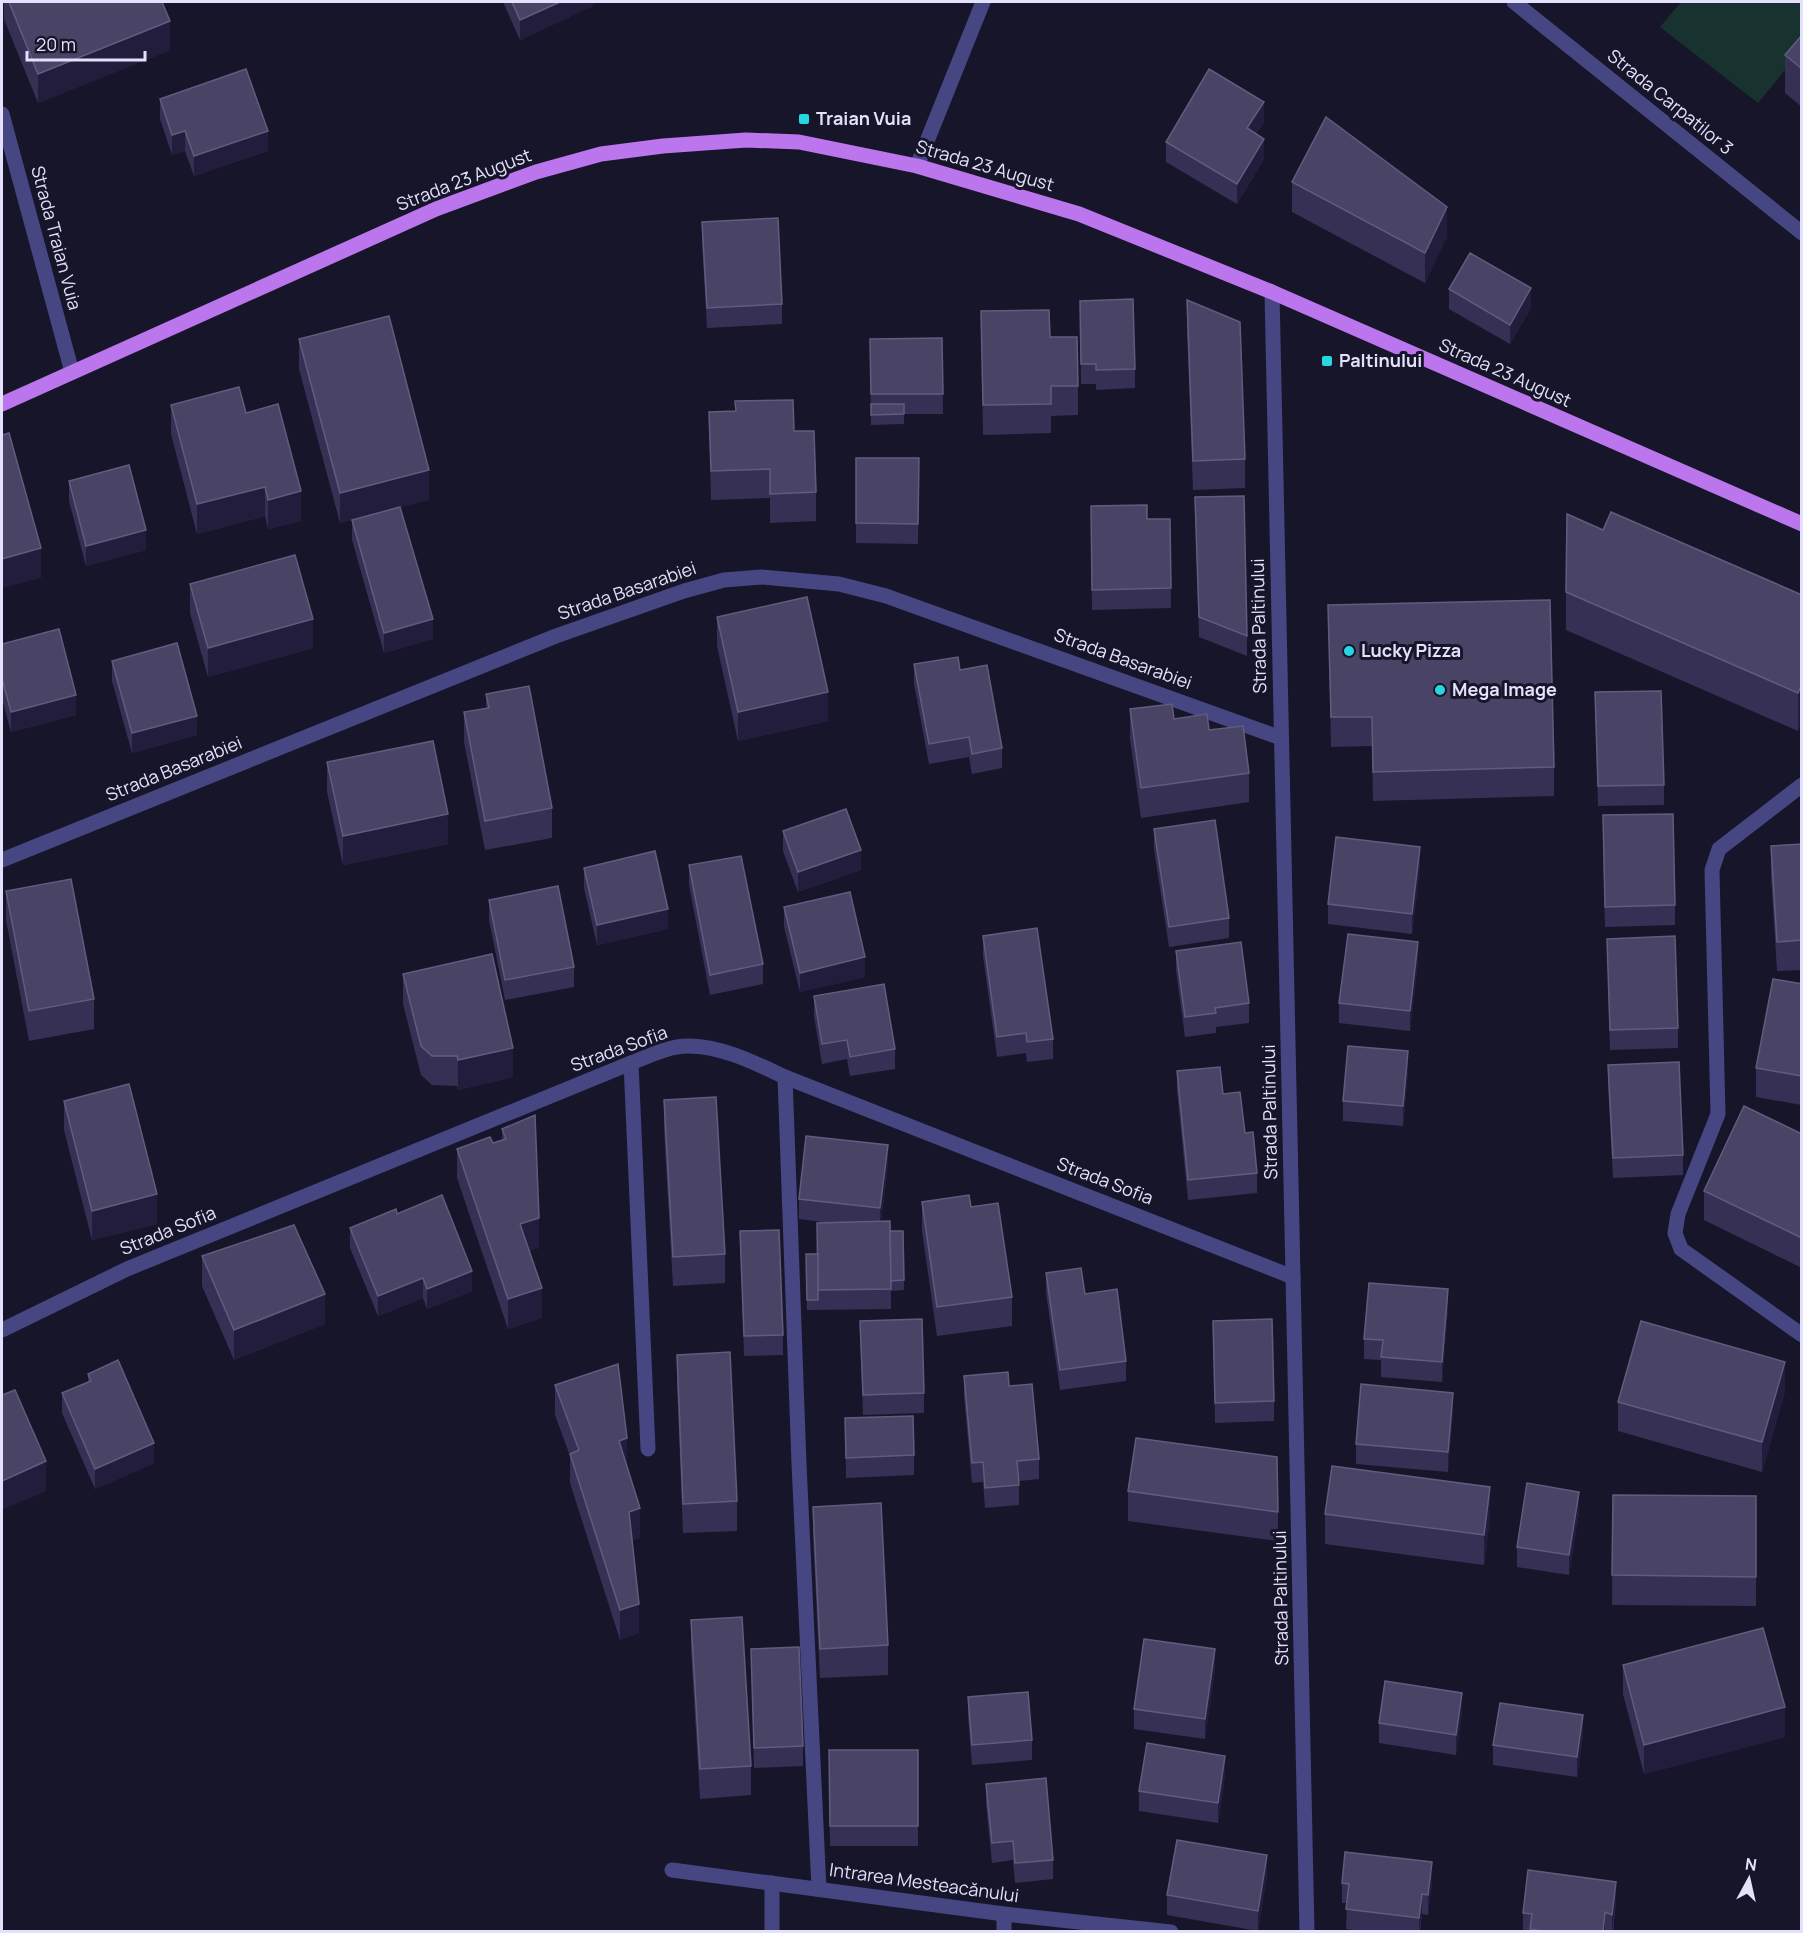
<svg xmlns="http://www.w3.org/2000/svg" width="1803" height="1933" font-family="Manrope,sans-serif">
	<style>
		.green { fill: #183230 }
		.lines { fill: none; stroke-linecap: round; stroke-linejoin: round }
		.minor { stroke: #464682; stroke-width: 15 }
		.major { stroke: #bb76ed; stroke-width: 15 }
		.wall { fill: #363055 }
		.shaded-wall { fill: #221d3c }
		.building { fill: #494366; stroke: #615c7e; stroke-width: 1.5 }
		.poi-dot { fill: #26d7e2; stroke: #171529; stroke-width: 2 }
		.labels { text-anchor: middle; stroke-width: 6; stroke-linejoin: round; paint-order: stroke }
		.street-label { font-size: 18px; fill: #e3e1fb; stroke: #171529 }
		.poi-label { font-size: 18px; font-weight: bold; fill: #e3e1fb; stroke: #171529; text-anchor: start }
	</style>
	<rect width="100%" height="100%" fill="#171529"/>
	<!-- green -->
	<polygon class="green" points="1681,2 1801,2 1801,51 1758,103 1660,27"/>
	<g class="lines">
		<!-- minor -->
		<g class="minor">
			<polyline points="1514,2 1802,233"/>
			<polyline points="2,114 72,372"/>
			<polyline points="917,166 983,2"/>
			<polyline points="1272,292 1307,1932"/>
			<polyline points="1802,785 1719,849 1712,870 1718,1114 1678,1214 1675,1233 1681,1249 1802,1335"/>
			<polyline points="2,860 556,636 684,591 724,580 761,577 839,584 886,596 1281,738"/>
			<polyline points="631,1063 648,1449"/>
			<polyline points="785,1077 799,1464 819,1889"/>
			<path d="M 2,1330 L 127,1269 L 631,1063 C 649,1056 669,1046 688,1046 C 722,1046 755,1063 785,1077 L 1293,1277"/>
			<polyline points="672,1870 1004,1914 1171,1932"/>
			<polyline points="1004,1914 1004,1932"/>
			<polyline points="772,1932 772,1883"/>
		</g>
		<!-- major -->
		<polyline class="major" points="2,404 436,209 536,172 601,154 663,146 746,140 799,142 917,166 1079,214 1272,292 1802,524"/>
	</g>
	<!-- wall -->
	<g class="wall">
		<polygon points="4,2 162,2 170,50 38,103 4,19"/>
		<polygon points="503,2 593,2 593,6 520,40"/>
		<polygon points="1802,35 1802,107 1785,93 1785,55"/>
		<polygon points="160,99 268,151 194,176 185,151 172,155 160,119"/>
		<polygon points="1264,122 1256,134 1264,159 1237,204 1166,162 1166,142"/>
		<polygon points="1292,182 1447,236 1425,283 1292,212"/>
		<polygon points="702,222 782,304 782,324 707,328 702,242"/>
		<polygon points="1449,289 1531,308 1510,344 1449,309"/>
		<polygon points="1187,300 1245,459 1245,488 1193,490 1187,329"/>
		<polygon points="1080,301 1135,369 1135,388 1096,390 1096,384 1081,384"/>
		<polygon points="981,311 1050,337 1078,386 1078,415 1051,416 1051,433 983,435"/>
		<polygon points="942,338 943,414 904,414 904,424 871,425 870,339"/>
		<polygon points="299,339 429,500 400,507 433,639 384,653 352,540 352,520 386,511 340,523 299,369"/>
		<polygon points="735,401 794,431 816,492 816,521 770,523 770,498 711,500 709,412 735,411"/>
		<polygon points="171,405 246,413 301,521 268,529 265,516 197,534 171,434"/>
		<polygon points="856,458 919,458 918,544 856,543"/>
		<polygon points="69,481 146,550 86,566 69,501"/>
		<polygon points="1195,497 1247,636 1247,656 1199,637"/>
		<polygon points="1091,506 1147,519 1170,519 1171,608 1092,610"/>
		<polygon points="190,584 313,648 208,677 190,613"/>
		<polygon points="1566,592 1802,595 1802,722 1798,731 1566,630"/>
		<polygon points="1328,605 1554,767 1554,796 1373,801 1372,746 1331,747"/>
		<polygon points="717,617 828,721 738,741 717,646"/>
		<polygon points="2,644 76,715 11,732 2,699"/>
		<polygon points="112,661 197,735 132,753 112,681"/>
		<polygon points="914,664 960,670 1002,748 1002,768 972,774 969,757 929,764 914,684"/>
		<polygon points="1595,692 1664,785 1664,805 1598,806"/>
		<polygon points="486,694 552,808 552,838 485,850 464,742 464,712 486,708"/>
		<polygon points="1130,709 1174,719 1209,730 1249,773 1249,802 1141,818 1130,739"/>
		<polygon points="327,762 448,844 343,865 327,792"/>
		<polygon points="1154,829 1229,918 1229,938 1169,947 1154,849"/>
		<polygon points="783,831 861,870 798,892 783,851"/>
		<polygon points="1603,835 1675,905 1675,925 1605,927"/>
		<polygon points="1802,844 1802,970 1777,971 1771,876 1771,846"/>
		<polygon points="689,865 763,964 763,984 710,995 689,885"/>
		<polygon points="1420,867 1412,934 1328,924 1328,904"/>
		<polygon points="584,868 668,929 597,945 584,888"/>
		<polygon points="6,891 94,999 94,1029 29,1041 6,920"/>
		<polygon points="489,900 574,967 574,987 505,1000 489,920"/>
		<polygon points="784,907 865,977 800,992 784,927"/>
		<polygon points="983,936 1053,1039 1053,1059 1027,1062 1026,1053 997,1057 983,956"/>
		<polygon points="1607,939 1678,1028 1678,1048 1610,1050"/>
		<polygon points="1176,951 1249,1003 1249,1023 1216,1027 1216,1033 1185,1037 1176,970"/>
		<polygon points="1418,962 1410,1031 1339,1023 1339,1003"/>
		<polygon points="403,974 513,1077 458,1090 457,1086 432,1085 421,1075 403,1004"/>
		<polygon points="1802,984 1802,1105 1756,1097 1756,1068"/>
		<polygon points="814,996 895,1049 895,1069 850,1076 847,1059 822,1064 814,1016"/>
		<polygon points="1608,1065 1683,1155 1683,1175 1613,1178 1608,1085"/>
		<polygon points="1177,1071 1223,1094 1245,1133 1257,1173 1257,1193 1188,1200 1177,1091"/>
		<polygon points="1408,1071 1403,1126 1343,1121 1343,1101"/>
		<polygon points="664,1100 725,1254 725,1283 673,1286 664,1130"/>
		<polygon points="64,1101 157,1224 92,1240 64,1130"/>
		<polygon points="535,1115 539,1248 529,1250 542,1318 508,1329 457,1178 457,1149 493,1143 502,1141 502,1129"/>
		<polygon points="1802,1134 1802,1268 1704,1220 1704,1191"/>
		<polygon points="888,1165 881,1221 890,1231 904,1280 904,1290 891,1291 891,1309 807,1310 806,1254 817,1254 831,1223 799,1219 799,1199"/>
		<polygon points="922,1202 971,1207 1012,1297 1012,1326 937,1336 922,1231"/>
		<polygon points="397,1214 472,1291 427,1309 423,1298 378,1316 350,1248 350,1228"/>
		<polygon points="740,1231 783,1335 783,1355 744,1356"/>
		<polygon points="202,1256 325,1324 234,1360 202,1286"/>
		<polygon points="1046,1273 1085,1294 1126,1361 1126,1381 1060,1390 1046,1293"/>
		<polygon points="1448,1309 1442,1382 1381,1377 1381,1360 1364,1359 1364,1339"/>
		<polygon points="860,1321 924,1393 924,1413 863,1415"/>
		<polygon points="1213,1321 1274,1401 1274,1421 1215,1423"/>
		<polygon points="677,1355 737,1501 737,1531 683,1533 677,1384"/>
		<polygon points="88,1374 154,1463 95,1489 62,1413 62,1393 88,1382"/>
		<polygon points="964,1376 1009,1386 1039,1459 1039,1479 1019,1481 1019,1505 985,1508 983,1482 972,1483 964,1396"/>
		<polygon points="555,1385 627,1466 640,1538 632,1540 639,1633 620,1640 570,1483 570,1456 555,1415"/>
		<polygon points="1785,1391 1762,1472 1618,1431 1618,1402"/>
		<polygon points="1453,1412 1448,1472 1356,1464 1356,1444"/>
		<polygon points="845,1418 914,1455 914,1475 846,1478"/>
		<polygon points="1128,1491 1278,1512 1278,1541 1128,1521"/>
		<polygon points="1613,1495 1756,1496 1756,1606 1612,1605"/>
		<polygon points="813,1507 888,1645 888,1675 820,1678 813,1536"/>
		<polygon points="1579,1512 1569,1575 1517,1567 1517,1547"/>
		<polygon points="1325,1514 1490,1516 1484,1565 1325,1544"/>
		<polygon points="691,1620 751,1766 751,1795 700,1799 691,1649"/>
		<polygon points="751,1649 803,1746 803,1766 754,1768"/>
		<polygon points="1623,1665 1785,1737 1644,1774 1623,1694"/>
		<polygon points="1215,1669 1205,1739 1134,1729 1134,1709"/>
		<polygon points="968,1697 1032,1740 1032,1760 972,1765 968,1717"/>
		<polygon points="1462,1713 1456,1755 1379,1743 1379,1723"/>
		<polygon points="1583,1735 1577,1777 1493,1765 1493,1745"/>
		<polygon points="829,1750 918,1750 918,1846 830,1846"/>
		<polygon points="1225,1776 1218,1823 1139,1811 1139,1791"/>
		<polygon points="986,1784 1053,1860 1053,1879 1015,1883 1013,1860 992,1863 986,1804"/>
		<polygon points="1267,1875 1258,1931 1167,1915 1167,1895"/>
		<polygon points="1432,1882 1428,1915 1422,1914 1420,1932 1367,1932 1346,1929 1347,1903 1342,1903 1342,1883"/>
		<polygon points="1616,1902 1613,1932 1523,1932 1523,1913"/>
	</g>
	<!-- shaded-wall -->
	<g class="shaded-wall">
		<polygon points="560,2 593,2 593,6 520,40 520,20"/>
		<polygon points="170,21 170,50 38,103 38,74"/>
		<polygon points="1264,102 1264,122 1247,148 1247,128"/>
		<polygon points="185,131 185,151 172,155 172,135"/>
		<polygon points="268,131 268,151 194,176 194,156"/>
		<polygon points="1264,139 1264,159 1237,204 1237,184"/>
		<polygon points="1447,207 1447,236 1425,283 1425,253"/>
		<polygon points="1531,288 1531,308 1510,344 1510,325"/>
		<polygon points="429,470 429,500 340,523 340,493"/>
		<polygon points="265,487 265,516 197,534 197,504"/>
		<polygon points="301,491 301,521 268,529 268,500"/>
		<polygon points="146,530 146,550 86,566 86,546"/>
		<polygon points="41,548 41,578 2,588 2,559"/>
		<polygon points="313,619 313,648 208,677 208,648"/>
		<polygon points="433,619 433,639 384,653 384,633"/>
		<polygon points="1802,684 1802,722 1798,731 1798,693"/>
		<polygon points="828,692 828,721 738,741 738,712"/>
		<polygon points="76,695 76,715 11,732 11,712"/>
		<polygon points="197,716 197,735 132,753 132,733"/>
		<polygon points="448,814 448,844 343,865 343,836"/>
		<polygon points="1420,847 1420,867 1412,934 1412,914"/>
		<polygon points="861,850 861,870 798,892 798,872"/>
		<polygon points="668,909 668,929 597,945 597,925"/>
		<polygon points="1418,942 1418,962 1410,1031 1410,1011"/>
		<polygon points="865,957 865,977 800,992 800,973"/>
		<polygon points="513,1048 513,1077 458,1090 458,1060"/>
		<polygon points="1408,1051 1408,1071 1403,1126 1403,1106"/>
		<polygon points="888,1145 888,1165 880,1228 880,1208"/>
		<polygon points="157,1194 157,1224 92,1240 92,1211"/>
		<polygon points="539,1218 539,1248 520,1253 520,1224"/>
		<polygon points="472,1271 472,1291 427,1309 427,1289"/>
		<polygon points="423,1278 423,1298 378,1316 378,1296"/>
		<polygon points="542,1288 542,1318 508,1329 508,1299"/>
		<polygon points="1448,1289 1448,1309 1442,1382 1442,1362"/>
		<polygon points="325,1294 325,1324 234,1360 234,1330"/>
		<polygon points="1785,1362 1785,1391 1762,1472 1762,1442"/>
		<polygon points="1453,1393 1453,1412 1448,1472 1448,1452"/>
		<polygon points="627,1438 627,1467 619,1441"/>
		<polygon points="154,1443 154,1463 95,1489 95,1469"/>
		<polygon points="46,1461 46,1491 2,1510 2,1481"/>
		<polygon points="1490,1487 1490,1516 1484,1565 1484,1535"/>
		<polygon points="1579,1492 1579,1512 1569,1575 1569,1555"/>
		<polygon points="640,1508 640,1538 629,1541 629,1512"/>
		<polygon points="639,1604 639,1633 620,1640 620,1610"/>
		<polygon points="1215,1649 1215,1669 1205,1739 1205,1719"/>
		<polygon points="1462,1693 1462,1713 1456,1755 1456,1735"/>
		<polygon points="1785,1707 1785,1737 1644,1774 1644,1745"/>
		<polygon points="1583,1715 1583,1735 1577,1777 1577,1757"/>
		<polygon points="1225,1756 1225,1776 1218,1823 1218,1803"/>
		<polygon points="1267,1855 1267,1875 1258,1931 1258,1911"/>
		<polygon points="1432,1862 1432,1882 1428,1915 1428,1895"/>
		<polygon points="1616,1882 1616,1902 1612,1932 1612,1915"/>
		<polygon points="1422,1894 1422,1914 1419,1932 1419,1918"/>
		<polygon points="1605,1912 1605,1932 1603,1932"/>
	</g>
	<!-- building -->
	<g class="building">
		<polygon points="9,2 162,2 170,21 38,74"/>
		<polygon points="512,2 560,2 520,20"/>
		<polygon points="1802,35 1802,69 1785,55"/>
		<polygon points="246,69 268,131 194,156 185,131 172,135 160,99"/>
		<polygon points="1209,69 1264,102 1247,128 1264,139 1237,184 1166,142"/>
		<polygon points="1326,117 1447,207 1425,253 1292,182"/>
		<polygon points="778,218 782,304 707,308 702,222"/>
		<polygon points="1470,253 1531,288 1510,325 1449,289"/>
		<polygon points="1133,299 1135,369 1096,370 1096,364 1081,364 1080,301"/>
		<polygon points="1187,300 1240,322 1245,459 1193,461"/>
		<polygon points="1049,310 1050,337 1077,337 1078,386 1051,386 1051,404 983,405 981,311"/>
		<polygon points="389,316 429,470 340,493 299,339"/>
		<polygon points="942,338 943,394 871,394 870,339"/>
		<polygon points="239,387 246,413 278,404 301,491 268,500 265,487 197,504 171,405"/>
		<polygon points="793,400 794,431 814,431 816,492 770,494 770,469 711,471 709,412 736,411 735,401"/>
		<polygon points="871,404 904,404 904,414 871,415"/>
		<polygon points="9,433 41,548 2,559 2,435"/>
		<polygon points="856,458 919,458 918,524 856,523"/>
		<polygon points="129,465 146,530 86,546 69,481"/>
		<polygon points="1244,496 1247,636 1199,617 1195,497"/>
		<polygon points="1147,505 1147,519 1170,519 1171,588 1092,590 1091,506"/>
		<polygon points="400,507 433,619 384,633 352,520"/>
		<polygon points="1611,512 1802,595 1802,684 1798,693 1566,592 1567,514 1603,530"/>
		<polygon points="295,555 313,619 208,648 190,584"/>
		<polygon points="807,597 828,692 738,712 717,617"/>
		<polygon points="1550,600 1554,767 1373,772 1372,717 1331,717 1328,605"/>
		<polygon points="59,629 76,695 11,712 2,679 2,644"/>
		<polygon points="177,643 197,716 132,733 112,661"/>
		<polygon points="958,657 960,670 987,665 1002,748 972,754 969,737 929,744 914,664"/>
		<polygon points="529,686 552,808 485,821 464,712 489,708 486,694"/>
		<polygon points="1661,691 1664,785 1598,786 1595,692"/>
		<polygon points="1172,704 1174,719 1207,714 1209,730 1243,726 1249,773 1141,788 1130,709"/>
		<polygon points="433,741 448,814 343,836 327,762"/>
		<polygon points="846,809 861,850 798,872 783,831"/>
		<polygon points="1673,814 1675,905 1605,907 1603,815"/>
		<polygon points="1215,820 1229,918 1169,927 1154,829"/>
		<polygon points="1336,837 1420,847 1412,914 1328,904"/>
		<polygon points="1802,844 1802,940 1777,942 1771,846"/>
		<polygon points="655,851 668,909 597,925 584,868"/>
		<polygon points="741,856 763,964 710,975 689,865"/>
		<polygon points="71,879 94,999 29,1011 6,891"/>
		<polygon points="558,886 574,967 505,980 489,900"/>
		<polygon points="850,892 865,957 800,973 784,907"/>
		<polygon points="1037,928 1053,1039 1027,1042 1026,1033 997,1037 983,936"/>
		<polygon points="1348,934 1418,942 1410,1011 1339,1003"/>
		<polygon points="1675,936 1678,1028 1610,1030 1607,939"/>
		<polygon points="1241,942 1249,1003 1215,1008 1216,1013 1185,1017 1176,951"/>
		<polygon points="492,954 513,1048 458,1060 457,1056 432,1056 421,1046 403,974"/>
		<polygon points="1773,979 1802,984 1802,1076 1756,1068"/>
		<polygon points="884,984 895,1049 850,1057 847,1040 822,1044 814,996"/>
		<polygon points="1348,1046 1408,1051 1403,1106 1343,1101"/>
		<polygon points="1679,1062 1683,1155 1613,1158 1608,1065"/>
		<polygon points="1220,1067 1223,1094 1240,1092 1245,1133 1253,1132 1257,1173 1188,1180 1177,1071"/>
		<polygon points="129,1084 157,1194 92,1211 64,1101"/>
		<polygon points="716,1097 725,1254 673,1257 664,1100"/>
		<polygon points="1744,1106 1802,1134 1802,1238 1704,1191"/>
		<polygon points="535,1115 539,1218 520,1224 542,1288 508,1299 457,1149 490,1137 493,1143 506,1139 502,1129"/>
		<polygon points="806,1136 888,1145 880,1208 799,1199"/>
		<polygon points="442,1195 472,1271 427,1289 423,1278 378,1296 350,1228 396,1209 397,1214"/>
		<polygon points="969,1195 971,1207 998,1203 1012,1297 937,1307 922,1202"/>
		<polygon points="890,1221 891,1289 818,1290 817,1223"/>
		<polygon points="294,1225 325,1294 234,1330 202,1256"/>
		<polygon points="779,1230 783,1335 744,1336 740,1231"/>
		<polygon points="890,1231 903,1231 904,1280 891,1281"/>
		<polygon points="806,1254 818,1254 818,1300 807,1300"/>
		<polygon points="1081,1268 1085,1294 1117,1289 1126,1361 1060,1370 1046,1273"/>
		<polygon points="1369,1283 1448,1289 1442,1362 1381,1357 1383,1340 1364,1339"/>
		<polygon points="922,1319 924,1393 863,1395 860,1321"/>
		<polygon points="1272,1319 1274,1401 1215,1403 1213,1321"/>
		<polygon points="1641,1321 1785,1362 1762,1442 1618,1402"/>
		<polygon points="730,1352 737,1501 683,1504 677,1355"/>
		<polygon points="118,1360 154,1443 95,1469 62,1393 91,1381 88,1374"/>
		<polygon points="618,1364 627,1438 619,1441 640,1508 629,1512 639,1604 620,1610 570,1454 579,1450 555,1385"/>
		<polygon points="1008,1372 1009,1386 1032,1384 1039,1459 1017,1461 1019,1485 985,1488 983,1462 972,1463 964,1376"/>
		<polygon points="1361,1384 1453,1393 1448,1452 1356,1444"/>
		<polygon points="15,1390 46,1461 2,1481 2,1395"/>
		<polygon points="913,1416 914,1455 846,1458 845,1418"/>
		<polygon points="1136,1438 1277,1457 1278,1512 1128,1491"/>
		<polygon points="1332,1466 1490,1487 1484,1535 1325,1514"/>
		<polygon points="1527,1483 1579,1492 1569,1555 1517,1547"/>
		<polygon points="1613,1495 1756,1496 1756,1577 1612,1575"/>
		<polygon points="881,1503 888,1645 820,1649 813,1507"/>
		<polygon points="742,1617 751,1766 700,1769 691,1620"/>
		<polygon points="1763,1628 1785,1707 1644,1745 1623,1665"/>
		<polygon points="1144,1639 1215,1649 1205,1719 1134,1709"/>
		<polygon points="799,1647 803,1746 754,1748 751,1649"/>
		<polygon points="1385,1681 1462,1693 1456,1735 1379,1723"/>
		<polygon points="1028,1692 1032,1740 972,1745 968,1697"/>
		<polygon points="1500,1703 1583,1715 1577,1757 1493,1745"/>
		<polygon points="1147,1743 1225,1756 1218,1803 1139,1791"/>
		<polygon points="829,1750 918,1750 918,1826 830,1826"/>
		<polygon points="1046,1778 1053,1860 1015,1863 1013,1841 992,1843 986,1784"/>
		<polygon points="1177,1840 1267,1855 1258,1911 1167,1895"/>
		<polygon points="1345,1852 1432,1862 1428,1895 1422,1894 1419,1918 1346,1909 1349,1884 1342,1883"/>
		<polygon points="1528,1870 1616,1882 1612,1915 1605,1912 1603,1932 1548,1932 1530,1929 1532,1914 1523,1913"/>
	</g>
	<!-- markers -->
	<g class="poi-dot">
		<rect x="798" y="113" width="12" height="12" rx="3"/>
		<rect x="1321" y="355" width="12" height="12" rx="3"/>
		<circle cx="1349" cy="651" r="6"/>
		<circle cx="1440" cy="690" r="6"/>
	</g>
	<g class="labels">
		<!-- street labels -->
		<g class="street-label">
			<text transform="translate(1670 102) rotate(39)" y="6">Strada Carpatilor 3</text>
			<text transform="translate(985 166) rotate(16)" y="6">Strada 23 August</text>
			<text transform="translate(464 180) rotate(-21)" y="6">Strada 23 August</text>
			<text transform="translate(56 238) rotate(75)" y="6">Strada Traian Vuia</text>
			<text transform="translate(1505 373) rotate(24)" y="6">Strada 23 August</text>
			<text transform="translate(627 591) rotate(-19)" y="6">Strada Basarabiei</text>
			<text transform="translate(1259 626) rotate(-91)" y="6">Strada Paltinului</text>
			<text transform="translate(1123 659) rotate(20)" y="6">Strada Basarabiei</text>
			<text transform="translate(174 769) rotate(-22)" y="6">Strada Basarabiei</text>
			<text transform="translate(619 1049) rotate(-20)" y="6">Strada Sofia</text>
			<text transform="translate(1270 1112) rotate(-91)" y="6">Strada Paltinului</text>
			<text transform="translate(1105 1181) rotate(21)" y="6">Strada Sofia</text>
			<text transform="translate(168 1231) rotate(-22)" y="6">Strada Sofia</text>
			<text transform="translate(1281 1598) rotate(-91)" y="6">Strada Paltinului</text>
			<text transform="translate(924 1883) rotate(8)" y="6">Intrarea Mesteacănului</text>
		</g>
		<!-- poi labels -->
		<g class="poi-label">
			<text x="816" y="125">Traian Vuia</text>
			<text x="1339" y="367">Paltinului</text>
			<text x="1361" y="657">Lucky Pizza</text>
			<text x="1452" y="696">Mega Image</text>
		</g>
	</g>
	<!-- border -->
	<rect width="1803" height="1933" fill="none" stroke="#e3e1fb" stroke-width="6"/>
	<!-- north arrow -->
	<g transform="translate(1749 1879) rotate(8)" stroke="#171529" stroke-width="4.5" paint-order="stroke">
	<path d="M0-4.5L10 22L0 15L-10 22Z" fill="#e3e1fb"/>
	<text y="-9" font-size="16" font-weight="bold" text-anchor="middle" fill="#e3e1fb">N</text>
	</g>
	<!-- scale -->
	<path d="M27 51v9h118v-9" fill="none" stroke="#e3e1fb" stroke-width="3"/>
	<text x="36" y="51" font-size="18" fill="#e3e1fb" stroke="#171529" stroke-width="4.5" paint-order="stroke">20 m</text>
</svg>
